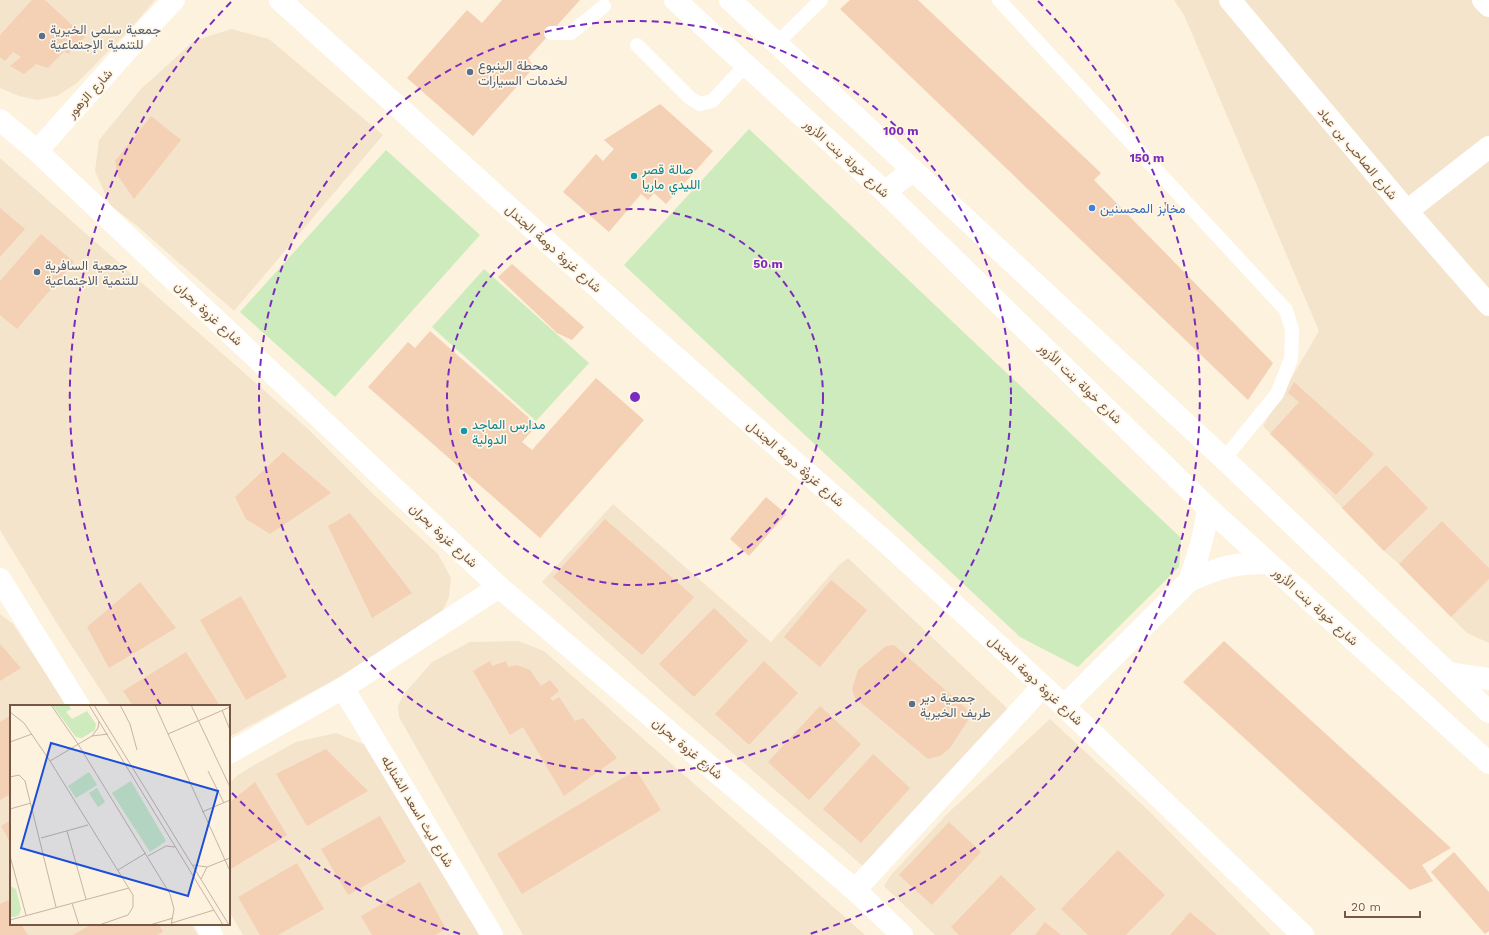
<svg xmlns="http://www.w3.org/2000/svg" width="1489" height="935" font-family="'Work Sans',Vazirmatn,sans-serif">
	<style>
		.residential { fill: #f5e4cc }
		.green { fill: #cdebbc }
		.building { fill: #f4d0b4 }
		.lines { fill: none; stroke-linecap: round; stroke-linejoin: round }
		.service { stroke: #fff; stroke-width: 14 }
		.minor { stroke: #fff; stroke-width: 22 }
		.tertiary { stroke: #fff; stroke-width: 22 }
		.ring { fill: none; stroke: #7b2cbf; stroke-width: 2; stroke-dasharray: 7 5 }
		.service-dot { fill: #5c6f8a; stroke: #fff6e5; stroke-width: 1.5 }
		.culture-dot { fill: #0f9aa8; stroke: #fff6e5; stroke-width: 1.5 }
		.shop-dot { fill: #3f7fe0; stroke: #fff6e5; stroke-width: 1.5 }
		.labels { text-anchor: middle; stroke-width: 3.5; stroke-linejoin: round; paint-order: stroke }
		.service-label { font-size: 13px; fill: #4e5e75; stroke: #fff6e5; text-anchor: start }
		.street-label { font-size: 13px; fill: #745845; stroke: #fff6e5 }
		.culture-label { font-size: 13px; fill: #0d838f; stroke: #fff6e5; text-anchor: start }
		.shop-label { font-size: 13px; fill: #366cbe; stroke: #fff6e5; text-anchor: start }
		.inset-road { fill: none; stroke: #c6b4a1; stroke-width: 1 }
		.view { fill: #1d4ed8; fill-opacity: 0.15; stroke: #1d4ed8; stroke-width: 2 }
		.inset-edge { fill: none; stroke: #745845; stroke-width: 2 }
		.centre { fill: #7b2cbf; stroke: #fff6e5; stroke-width: 2 }
		.ring-label { font-size: 12px; text-anchor: middle; font-weight: bold; fill: #7b2cbf; stroke: #fff6e5; stroke-width: 3.5; stroke-linejoin: round; paint-order: stroke }
	</style>
	<rect width="100%" height="100%" fill="#fdf2de"/>
	<!-- residential -->
	<g class="residential">
		<polygon points="0,0 155,0 131,28 77,83 57,96 37,100 19,96 0,88"/>
		<polygon points="1174,0 1489,0 1489,643 1467,633 1399,564 1384,551 1263,426 1319,331 1184,15"/>
		<polygon points="231,29 269,39 383,135 234,311 137,226 110,205 95,171 99,140 141,89 194,41"/>
		<polygon points="0,158 308,429 373,494 438,554 451,578 449,597 441,614 347,673 229,737 229,706 111,706 56,622 0,530"/>
		<polygon points="613,504 771,642 839,565 848,558 1008,709 865,868 669,698 542,582"/>
		<polygon points="0,614 13,624 67,706 11,706 11,924 191,924 198,935 0,935"/>
		<polygon points="518,641 544,651 865,935 523,935 399,717 398,706 404,694 432,662 470,642"/>
		<polygon points="1050,719 1149,811 1271,935 935,935 884,886 890,876 948,813"/>
		<polygon points="336,733 368,746 482,935 243,935 229,911 229,783 238,775 256,764 296,742"/>
	</g>
	<!-- green -->
	<g class="green">
		<polygon points="749,129 1181,538 1179,567 1078,667 1020,637 624,265"/>
		<polygon points="386,150 480,235 335,397 240,312"/>
		<polygon points="484,269 589,363 536,421 432,327"/>
	</g>
	<!-- building -->
	<g class="building">
		<polygon points="32,0 45,0 85,37 68,54 64,51 48,68 36,64 24,74 10,66 21,57 13,52 5,61 0,57 0,35"/>
		<polygon points="502,0 580,0 528,58 534,67 473,136 407,78 467,10 482,23"/>
		<polygon points="850,0 918,0 1101,173 1094,180 1273,363 1248,400 840,9"/>
		<polygon points="660,104 713,151 666,204 654,193 648,200 641,194 609,232 563,192 596,154 603,161 614,149 604,140"/>
		<polygon points="151,116 181,140 134,199 118,176 115,161"/>
		<polygon points="0,208 25,229 0,257"/>
		<polygon points="41,234 74,262 17,329 0,315 0,281"/>
		<polygon points="512,264 584,327 572,340 557,333 498,277"/>
		<polygon points="430,331 537,425 522,442 532,450 596,378 644,420 540,538 368,387 408,342 415,348"/>
		<polygon points="1294,382 1374,454 1336,495 1270,434 1299,402 1288,393"/>
		<polygon points="283,452 331,493 270,534 246,519 235,497"/>
		<polygon points="1386,465 1428,508 1384,551 1342,508"/>
		<polygon points="766,497 786,514 749,556 730,539"/>
		<polygon points="350,513 412,593 372,618 328,526"/>
		<polygon points="605,519 694,597 642,655 553,577"/>
		<polygon points="1442,521 1489,568 1489,579 1451,617 1399,564"/>
		<polygon points="831,580 867,610 820,667 784,637"/>
		<polygon points="140,582 176,628 109,668 87,627"/>
		<polygon points="241,596 287,677 246,700 200,620"/>
		<polygon points="714,608 748,641 694,697 659,664"/>
		<polygon points="1224,641 1451,848 1422,865 1433,881 1410,890 1183,682"/>
		<polygon points="0,644 21,668 0,681"/>
		<polygon points="894,645 968,710 970,717 950,748 940,756 928,759 855,698 852,689 858,670 886,646"/>
		<polygon points="186,652 220,706 133,706 123,691"/>
		<polygon points="490,661 492,666 506,661 508,667 517,665 530,670 541,686 550,680 559,691 550,698 553,701 559,697 575,721 583,718 617,758 564,796 523,727 510,735 473,671"/>
		<polygon points="764,661 798,693 749,745 715,714"/>
		<polygon points="820,706 861,744 809,800 768,762"/>
		<polygon points="11,715 11,794 0,800 0,722"/>
		<polygon points="326,749 368,791 307,826 276,774"/>
		<polygon points="873,754 910,788 861,843 823,809"/>
		<polygon points="636,770 661,810 522,894 497,854"/>
		<polygon points="255,782 287,835 229,870 229,803"/>
		<polygon points="380,816 406,862 348,895 321,849"/>
		<polygon points="11,820 11,844 1,826"/>
		<polygon points="949,822 981,852 932,905 899,875"/>
		<polygon points="1118,850 1165,895 1126,935 1088,935 1061,909"/>
		<polygon points="1454,852 1489,892 1489,931 1485,934 1431,872"/>
		<polygon points="297,863 324,909 278,935 260,935 238,897"/>
		<polygon points="1001,875 1036,909 1010,935 959,935 951,927"/>
		<polygon points="420,882 446,929 435,935 372,935 361,916"/>
		<polygon points="8,900 11,906 11,924 21,924 28,935 0,935 0,904"/>
		<polygon points="1190,912 1217,935 1170,935"/>
		<polygon points="1045,922 1061,935 1035,935"/>
		<polygon points="92,924 159,924 163,932 157,935 73,935"/>
	</g>
	<g class="lines">
		<!-- service -->
		<g class="service">
			<polyline points="999,0 1286,310 1292,330 1291,359 1277,394 1224,459"/>
			<polyline points="551,33 571,33 604,6"/>
			<polyline points="777,43 821,0"/>
			<polyline points="637,45 690,98 700,104 712,101 746,65"/>
		</g>
		<!-- minor -->
		<g class="minor">
			<polyline points="280,0 647,332 889,545 1043,686 1303,935"/>
			<polyline points="1483,0 1489,6"/>
			<polyline points="0,120 37,151 499,587 855,890 902,935"/>
			<polyline points="37,151 148,27 174,0"/>
			<polyline points="1407,211 1489,147"/>
			<polyline points="0,579 79,706"/>
			<path d="M 1189,581 C 1198,557 1205,534 1208,508"/>
			<polyline points="1448,673 1489,679"/>
			<polyline points="343,688 492,935"/>
			<path d="M 1064,706 L 1189,581 C 1220,567 1234,563 1268,563"/>
			<polyline points="229,753 343,688 499,587"/>
			<polyline points="855,890 1043,686"/>
			<polyline points="206,924 212,935"/>
		</g>
		<!-- tertiary -->
		<g class="tertiary">
			<polyline points="675,0 885,192 1208,508 1489,763"/>
			<polyline points="730,0 1224,459 1489,712"/>
			<polyline points="1230,0 1407,211 1489,305"/>
			<polyline points="885,192 913,170"/>
		</g>
	</g>
	<!-- distance rings -->
	<g class="ring">
		<circle cx="635" cy="397" r="188"/>
		<circle cx="635" cy="397" r="376"/>
		<path d="M460 934A565 565 0 0 1 232 793M161 705A565 565 0 0 1 232 1M1038 1A565 565 0 0 1 810 934"/>
	</g>
	<!-- markers -->
	<g class="service-dot">
		<circle cx="42" cy="36" r="4"/>
		<circle cx="470" cy="72" r="4"/>
		<circle cx="37" cy="272" r="4"/>
		<circle cx="912" cy="704" r="4"/>
	</g>
	<g class="culture-dot">
		<circle cx="634" cy="176" r="4"/>
		<circle cx="464" cy="431" r="4"/>
	</g>
	<circle class="shop-dot" cx="1092" cy="208" r="4"/>
	<g class="labels">
		<!-- service labels -->
		<g class="service-label">
			<text x="50" y="34">جمعية سلمى الخيرية<tspan x="50" dy="15">للتنمية الإجتماعية</tspan></text>
			<text x="478" y="70">محطة الينبوع<tspan x="478" dy="15">لخدمات السيارات</tspan></text>
			<text x="45" y="270">جمعية السافرية<tspan x="45" dy="15">للتنمية الاجتماعية</tspan></text>
			<text x="920" y="702">جمعية دير<tspan x="920" dy="15">طريف الخيرية</tspan></text>
		</g>
		<!-- street labels -->
		<g class="street-label">
			<text transform="translate(89 93) rotate(-48)" y="5">شارع الزهور</text>
			<text transform="translate(1358 153) rotate(50)" y="5">شارع الصاحب بن عباد</text>
			<text transform="translate(847 158) rotate(42)" y="5">شارع خولة بنت الأزور</text>
			<text transform="translate(554 248) rotate(42)" y="5">شارع غزوة دومة الجندل</text>
			<text transform="translate(209 313) rotate(43)" y="5">شارع غزوة بحران</text>
			<text transform="translate(1081 383) rotate(44)" y="5">شارع خولة بنت الأزور</text>
			<text transform="translate(796 463) rotate(41)" y="5">شارع غزوة دومة الجندل</text>
			<text transform="translate(444 535) rotate(43)" y="5">شارع غزوة بحران</text>
			<text transform="translate(1316 606) rotate(42)" y="5">شارع خولة بنت الأزور</text>
			<text transform="translate(1036 680) rotate(43)" y="5">شارع غزوة دومة الجندل</text>
			<text transform="translate(688 748) rotate(40)" y="5">شارع غزوة بحران</text>
			<text transform="translate(418 811) rotate(59)" y="5">شارع ليث اسعد الشنابله</text>
		</g>
		<!-- culture labels -->
		<g class="culture-label">
			<text x="642" y="174">صالة قصر<tspan x="642" dy="15">الليدي ماريا</tspan></text>
			<text x="472" y="429">مدارس الماجد<tspan x="472" dy="15">الدولية</tspan></text>
		</g>
		<!-- shop labels -->
		<g class="shop-label">
			<text x="1100" y="213">مخابز المحسنين</text>
		</g>
	</g>
	<!-- overview -->
	<g transform="translate(10 705)">
		<rect width="220" height="220" fill="#fdf2de"/>
		<path d="M 42,0 L 59,0 L 61,4 L 56,7 L 62,14 L 77,6 L 86,19 L 85,25 L 72,33 L 66,32 ZM 79,67 L 87,80 L 66,93 L 58,81 ZM 121,76 L 156,136 L 140,147 L 102,88 ZM 87,83 L 95,97 L 88,102 L 79,88 ZM 0,181 L 6,184 L 11,204 L 9,210 L 5,212 L 0,212 Z" fill="#cdebbc"/>
		<path class="inset-road" d="M 41,0 L 68,39 L 160,189 L 164,204 L 161,220M 79,0 L 213,220M 84,0 L 219,220M 110,0 L 120,19 L 127,45M 145,0 L 220,166M 181,0 L 220,82M 212,5 L 220,25M 0,7 L 14,18 L 40,56 L 123,190 L 123,202 L 118,210 L 89,220M 158,29 L 220,2M 82,31 L 88,23 L 89,16M 0,37 L 22,29M 40,56 L 82,31 L 98,29M 198,66 L 214,98M 0,72 L 9,70 L 15,76 L 46,202M 0,104 L 21,98M 192,107 L 220,95M 57,126 L 76,194M 31,133 L 78,120M 0,151 L 16,210M 138,151 L 156,141 L 165,142M 183,160 L 197,162 L 220,153M 108,165 L 136,148M 191,174 L 197,162M 62,198 L 69,220M 0,215 L 119,183M 162,218 L 204,205M 140,220 L 163,213"/>
		<path class="view" d="M 41,38 L 208,86 L 178,191 L 11,143 Z"/>
		<rect width="220" height="220" class="inset-edge"/>
	</g>
	<circle cx="635" cy="397" r="6" class="centre"/>
	<g class="ring-label">
		<text x="901" y="135">100 m</text>
		<text x="1147" y="162">150 m</text>
		<text x="768" y="268">50 m</text>
	</g>
	<!-- scale -->
	<path d="M1345 911v6h75v-6" fill="none" stroke="#745845" stroke-width="2"/>
	<text x="1351" y="911" font-size="12" fill="#745845" stroke="#fff6e5" stroke-width="3" paint-order="stroke">20 m</text>
</svg>
